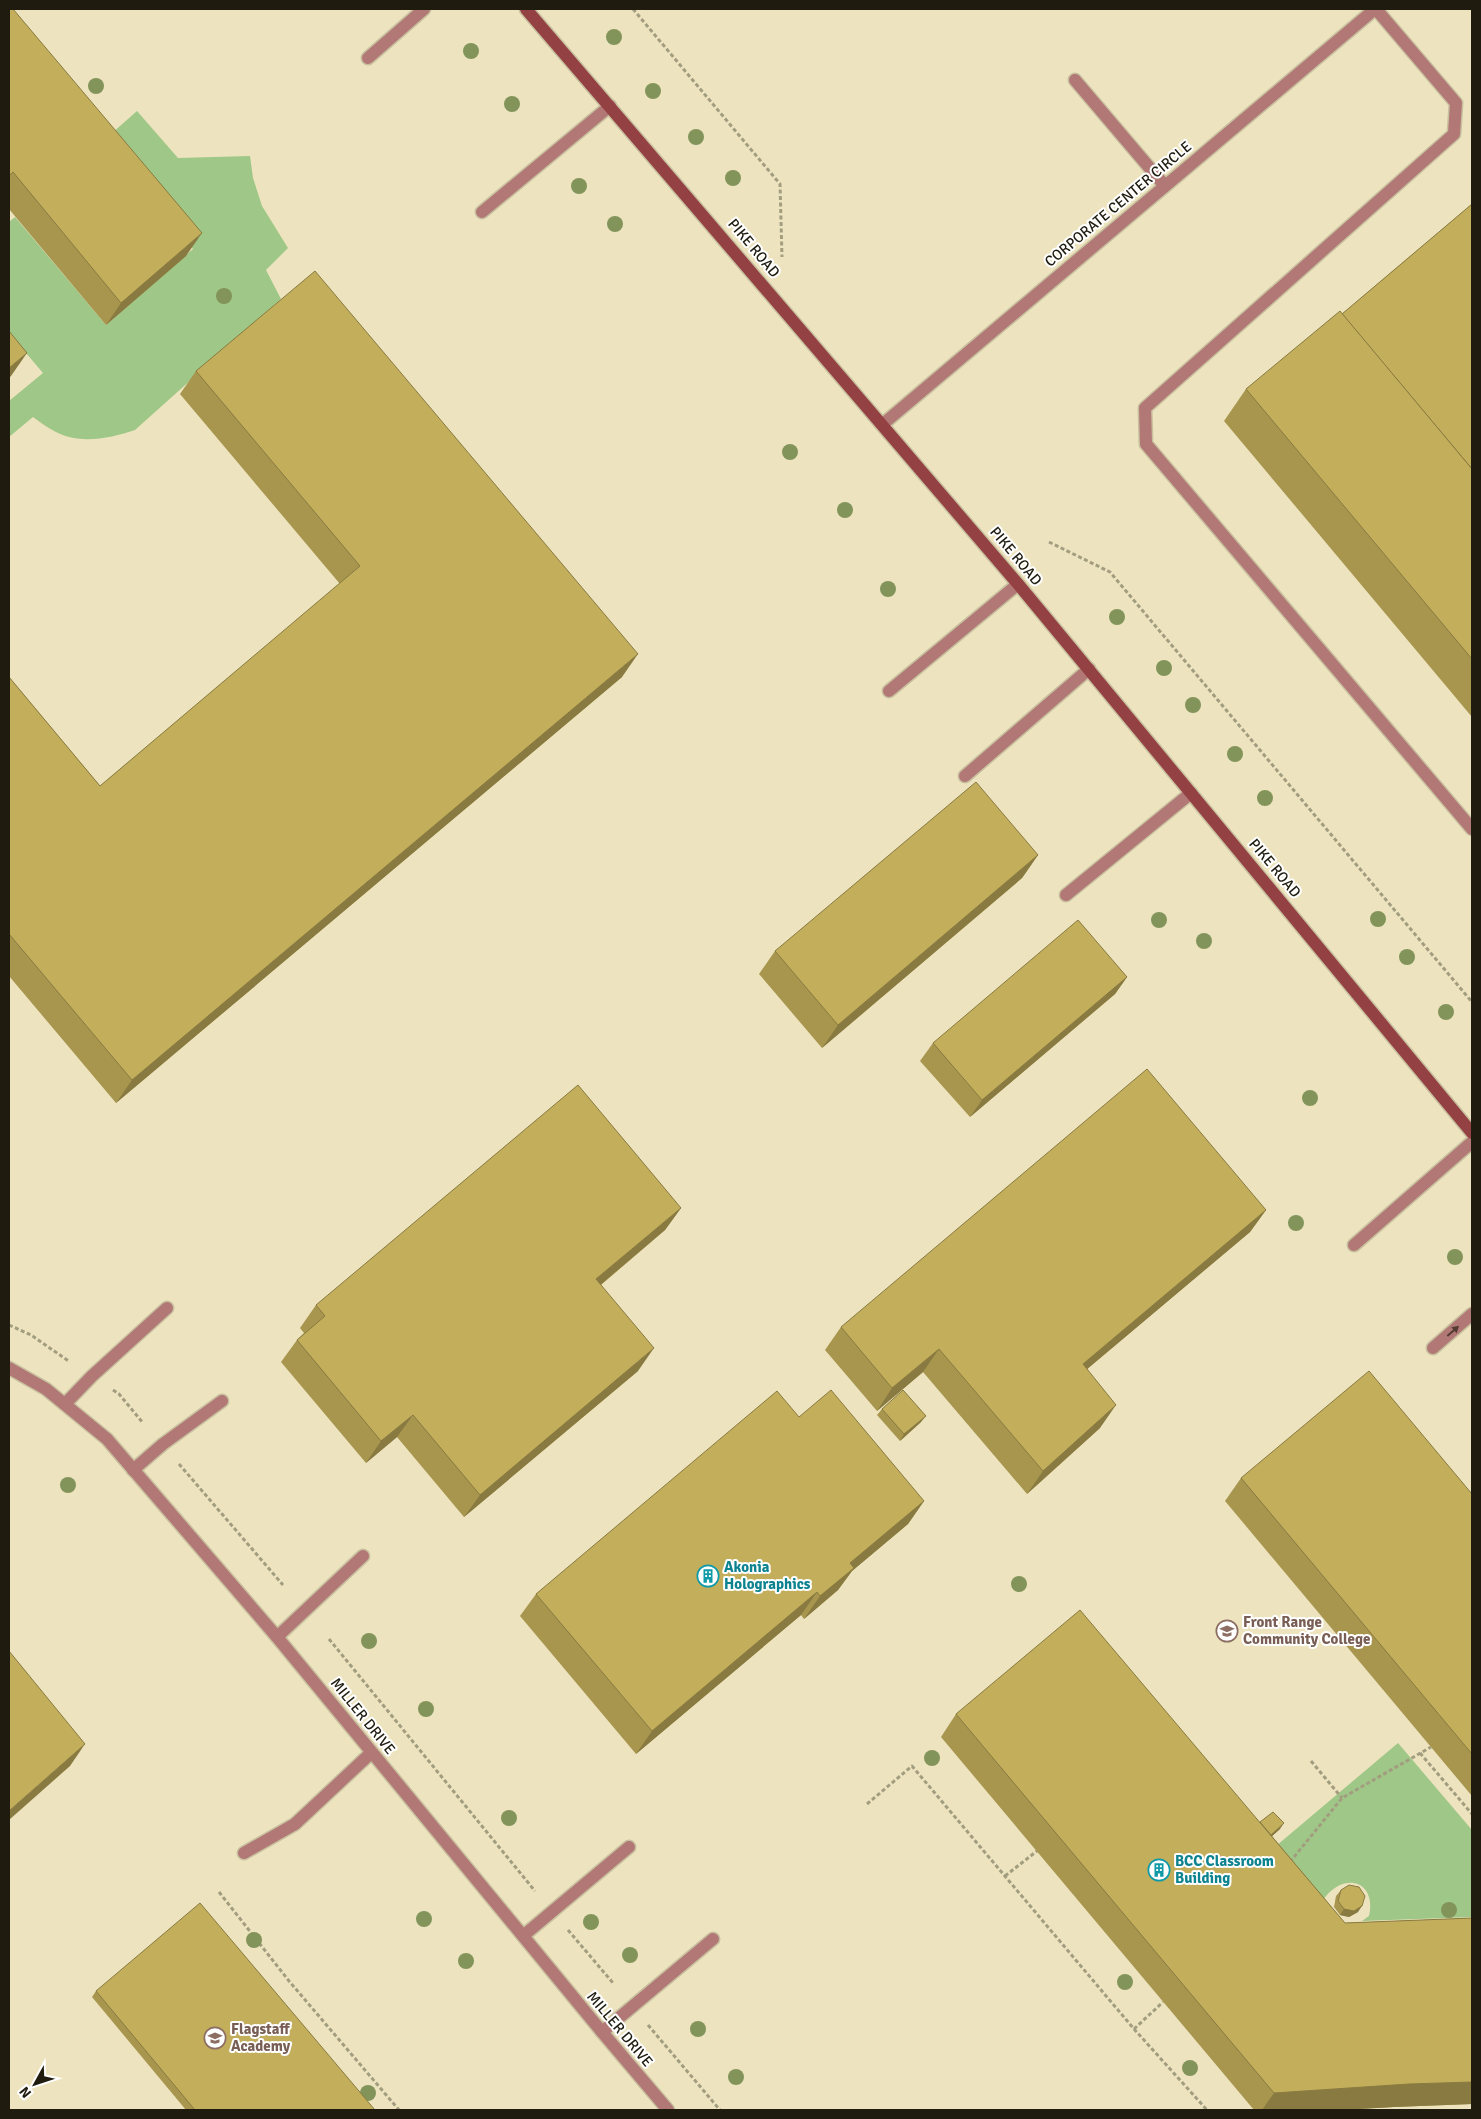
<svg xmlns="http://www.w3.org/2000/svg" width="1481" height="2119" font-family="Signika,sans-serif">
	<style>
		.green { fill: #9fc787 }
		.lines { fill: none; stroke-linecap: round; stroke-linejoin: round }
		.service-casing { stroke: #c8c09f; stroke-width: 15 }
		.minor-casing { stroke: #c8c09f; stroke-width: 15 }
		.secondary-casing { stroke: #c8c09f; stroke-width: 15 }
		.path { stroke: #a39d80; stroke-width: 3; stroke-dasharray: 4 2.5; stroke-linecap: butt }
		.service { stroke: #b27876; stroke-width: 12 }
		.minor { stroke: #b27876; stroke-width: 12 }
		.secondary { stroke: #944143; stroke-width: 12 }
		.tree { fill: #82945a }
		.wall { fill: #a8964f }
		.shaded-wall { fill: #887a40 }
		.building { fill: #c3ae5c; stroke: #887a40 }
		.oneway { fill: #523c33 }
		.labels { text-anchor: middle; stroke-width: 4; stroke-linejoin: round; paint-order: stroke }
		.street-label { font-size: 15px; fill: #1f1c0f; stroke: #fff }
		.culture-label { font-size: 15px; font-weight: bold; fill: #0d838f; stroke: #fff; text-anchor: start }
		.education-label { font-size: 15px; font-weight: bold; fill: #785e54; stroke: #fff; text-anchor: start }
	</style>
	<rect width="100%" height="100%" fill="#ede4bf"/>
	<!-- green -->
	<g class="green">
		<path d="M 137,111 L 178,158 L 250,156 L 253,178 L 262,206 L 288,248 L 266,270 L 281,299 L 135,430 C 111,438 80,445 56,432 C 48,428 40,422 33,417 L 9,437 L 9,401 L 43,373 L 9,333 L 9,222 L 15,217 L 106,325 L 193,249 L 103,141 Z"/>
		<path d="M 1398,1743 L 1472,1830 L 1472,1917 L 1362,1921 L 1369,1916 C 1377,1880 1343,1871 1323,1900 L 1276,1846 Z"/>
	</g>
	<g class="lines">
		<!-- service casing -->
		<g class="service-casing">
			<g id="service">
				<polyline points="1376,9 1456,103 1454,134 1145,408 1146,444 1472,829"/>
				<polyline points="368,58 424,9"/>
				<polyline points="1075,80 1165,186"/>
				<polyline points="482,212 610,106"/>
				<polyline points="889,691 1018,584"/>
				<polyline points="965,776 1089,669"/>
				<polyline points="1066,895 1191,793"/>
				<polyline points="1354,1245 1472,1142"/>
				<polyline points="1433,1348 1472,1314"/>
				<polyline points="65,1404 92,1376 167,1308"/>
				<polyline points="133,1470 163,1444 222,1401"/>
				<polyline points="277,1637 363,1556"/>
				<polyline points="244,1853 295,1824 371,1753"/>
				<polyline points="523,1936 629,1847"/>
				<polyline points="602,2032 713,1939"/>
			</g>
		</g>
		<!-- minor casing -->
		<g class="minor-casing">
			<g id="minor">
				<polyline points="883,424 1375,9"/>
				<polyline points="9,1368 46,1389 107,1439 277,1637 602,2032 668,2110"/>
			</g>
		</g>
		<!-- secondary casing -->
		<g class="secondary-casing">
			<polyline id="secondary" points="526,9 1018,584 1472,1133"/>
		</g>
		<!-- path -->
		<g class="path">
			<polyline points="633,9 780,184 782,257"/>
			<polyline points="1049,542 1110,572 1472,1002"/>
			<polyline points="9,1325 31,1335 70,1362"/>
			<polyline points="113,1390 119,1394 143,1423"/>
			<polyline points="179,1464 283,1585"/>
			<polyline points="329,1639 535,1891"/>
			<polyline points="1420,1753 1472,1814"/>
			<polyline points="1311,1761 1342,1798"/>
			<polyline points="867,1804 912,1766 1134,2029 1207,2110"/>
			<polyline points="1290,1862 1342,1798 1431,1747"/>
			<polyline points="1005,1876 1037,1851"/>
			<polyline points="219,1892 289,1981 399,2110"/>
			<polyline points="568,1930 613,1983"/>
			<polyline points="648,2025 720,2110"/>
			<polyline points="1134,2029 1163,2002"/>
		</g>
		<!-- service -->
		<use href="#service" class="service"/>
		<!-- minor -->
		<use href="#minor" class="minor"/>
		<!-- secondary -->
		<use href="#secondary" class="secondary"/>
	</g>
	<!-- trees -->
	<g class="tree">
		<circle cx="614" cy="37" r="8"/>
		<circle cx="471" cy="51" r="8"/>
		<circle cx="96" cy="86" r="8"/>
		<circle cx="653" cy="91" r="8"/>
		<circle cx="512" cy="104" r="8"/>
		<circle cx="696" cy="137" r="8"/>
		<circle cx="733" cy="178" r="8"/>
		<circle cx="579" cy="186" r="8"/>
		<circle cx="615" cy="224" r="8"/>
		<circle cx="224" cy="296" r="8"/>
		<circle cx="790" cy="452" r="8"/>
		<circle cx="845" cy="510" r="8"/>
		<circle cx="888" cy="589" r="8"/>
		<circle cx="1117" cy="617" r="8"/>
		<circle cx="1164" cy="668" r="8"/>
		<circle cx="1193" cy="705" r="8"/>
		<circle cx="1235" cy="754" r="8"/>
		<circle cx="1265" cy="798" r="8"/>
		<circle cx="1378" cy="919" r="8"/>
		<circle cx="1159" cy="920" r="8"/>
		<circle cx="1204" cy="941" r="8"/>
		<circle cx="1407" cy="957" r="8"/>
		<circle cx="1446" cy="1012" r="8"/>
		<circle cx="1310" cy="1098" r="8"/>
		<circle cx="1296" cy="1223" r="8"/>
		<circle cx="1455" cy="1257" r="8"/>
		<circle cx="68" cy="1485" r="8"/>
		<circle cx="1019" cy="1584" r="8"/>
		<circle cx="369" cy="1641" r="8"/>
		<circle cx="426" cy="1709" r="8"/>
		<circle cx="932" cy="1758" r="8"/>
		<circle cx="509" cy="1818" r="8"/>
		<circle cx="1449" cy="1910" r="8"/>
		<circle cx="424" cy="1919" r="8"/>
		<circle cx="591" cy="1922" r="8"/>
		<circle cx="254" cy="1940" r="8"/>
		<circle cx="630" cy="1955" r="8"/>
		<circle cx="466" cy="1961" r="8"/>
		<circle cx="1125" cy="1982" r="8"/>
		<circle cx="698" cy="2029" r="8"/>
		<circle cx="1190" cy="2068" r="8"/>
		<circle cx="736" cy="2077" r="8"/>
		<circle cx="368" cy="2093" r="8"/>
	</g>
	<!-- wall -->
	<g class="wall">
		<polygon points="9,9 186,256 106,325 9,209"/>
		<polygon points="1472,204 1472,717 1224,421 1246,389 1342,314"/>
		<polygon points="196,371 622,677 116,1103 9,976 9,677 100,786 340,584 180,394"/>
		<polygon points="1038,855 1022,878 822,1048 759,974 775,951"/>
		<polygon points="1127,977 1115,994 970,1117 920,1061 933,1043"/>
		<polygon points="681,1208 665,1230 601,1285 638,1371 464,1517 397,1437 366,1463 281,1362 297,1340 304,1333 300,1328 316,1305"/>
		<polygon points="1266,1210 1250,1232 1087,1369 1100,1428 1027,1494 923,1372 877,1411 825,1350 841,1327"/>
		<polygon points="882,1409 921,1422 900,1441 877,1415"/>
		<polygon points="799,1417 924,1501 908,1524 852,1571 838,1590 804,1619 801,1615 636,1754 520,1616 536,1594"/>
		<polygon points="1241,1478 1472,1494 1472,1796 1225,1501"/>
		<polygon points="956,1714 1280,1829 1272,1836 1345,1923 1472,1918 1472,2104 1394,2107 1341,2110 1254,2110 941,1737"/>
		<polygon points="1341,1890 1358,1912 1349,1917 1340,1915 1334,1907 1336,1896"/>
		<polygon points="96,1991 375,2110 186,2110 92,1997"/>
	</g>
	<!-- shaded-wall -->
	<g class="shaded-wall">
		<polygon points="202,233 186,256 106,325 121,303"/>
		<polygon points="27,353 11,376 9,378 9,368"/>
		<polygon points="638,654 622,677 116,1103 132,1080"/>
		<polygon points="1038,855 1022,878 822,1048 838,1025"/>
		<polygon points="1127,977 1115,994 970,1117 982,1100"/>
		<polygon points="681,1208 665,1230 580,1302 596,1279"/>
		<polygon points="1266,1210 1250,1232 1067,1386 1083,1364"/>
		<polygon points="654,1348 638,1371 464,1517 480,1495"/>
		<polygon points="939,1349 923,1372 877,1411 892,1388"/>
		<polygon points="1116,1405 1100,1428 1027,1494 1043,1471"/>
		<polygon points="413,1415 397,1437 366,1463 381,1441"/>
		<polygon points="926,1416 921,1422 900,1441 904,1434"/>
		<polygon points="924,1501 908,1524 852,1571 838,1590 804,1619 820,1596 850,1563"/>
		<polygon points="817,1592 801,1615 636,1754 652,1731"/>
		<polygon points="85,1744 70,1766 9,1820 9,1811"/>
		<polygon points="1284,1823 1280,1829 1261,1846 1265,1840"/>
		<polygon points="1362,1906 1358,1912 1349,1917 1340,1915 1344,1909"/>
		<polygon points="1472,2082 1472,2104 1394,2107 1341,2110 1262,2110 1274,2093 1409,2084"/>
	</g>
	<!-- building -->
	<g class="building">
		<polygon points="9,9 13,9 202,233 121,303 13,172 9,176"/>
		<polygon points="1472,204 1472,469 1342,314"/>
		<polygon points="315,271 638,654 132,1080 9,934 9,677 100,786 360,566 196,371"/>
		<polygon points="1340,311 1472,469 1472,659 1246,389"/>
		<polygon points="9,331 27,353 9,368"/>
		<polygon points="976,782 1038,855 838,1025 775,951"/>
		<polygon points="1078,920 1127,977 982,1100 933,1043"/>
		<polygon points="1147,1069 1266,1210 1083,1364 1116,1405 1043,1471 939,1349 892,1388 841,1327"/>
		<polygon points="578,1085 681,1208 596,1279 654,1348 480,1495 413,1415 381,1441 297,1340 325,1316 316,1305"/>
		<polygon points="1369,1371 1472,1494 1472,1754 1241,1478"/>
		<polygon points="831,1390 924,1501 850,1563 854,1568 820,1596 817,1592 652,1731 536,1594 777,1391 799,1417"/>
		<polygon points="903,1390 926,1416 904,1434 882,1409"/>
		<polygon points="1080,1610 1345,1923 1472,1918 1472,2082 1409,2084 1274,2093 956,1714"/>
		<polygon points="9,1651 85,1744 9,1811"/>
		<polygon points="1273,1812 1284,1823 1271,1835 1260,1822"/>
		<polygon points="1349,1885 1359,1887 1365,1896 1362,1906 1354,1911 1344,1909 1338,1901 1341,1890"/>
		<polygon points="200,1903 375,2110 195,2110 96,1991"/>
	</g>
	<!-- one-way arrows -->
	<defs><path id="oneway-solid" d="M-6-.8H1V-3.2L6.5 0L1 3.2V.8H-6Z" transform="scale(1.25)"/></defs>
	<use class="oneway" href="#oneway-solid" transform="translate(1453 1331) rotate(-41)"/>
	<!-- icons -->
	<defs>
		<g id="building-ring" transform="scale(1.125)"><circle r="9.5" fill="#fff" stroke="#0f9aa8" stroke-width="1.5"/><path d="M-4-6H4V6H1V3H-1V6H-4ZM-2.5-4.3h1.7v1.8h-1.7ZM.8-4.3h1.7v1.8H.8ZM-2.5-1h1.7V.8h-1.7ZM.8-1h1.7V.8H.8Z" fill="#0f9aa8"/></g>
		<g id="university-ring" transform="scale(1.125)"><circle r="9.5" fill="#fff" stroke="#8d6e63" stroke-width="1.5"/><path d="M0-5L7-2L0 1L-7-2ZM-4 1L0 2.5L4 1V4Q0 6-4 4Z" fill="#8d6e63"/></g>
		<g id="school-ring" transform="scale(1.125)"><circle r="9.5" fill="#fff" stroke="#8d6e63" stroke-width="1.5"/><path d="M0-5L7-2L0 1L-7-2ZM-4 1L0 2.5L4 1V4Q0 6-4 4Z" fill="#8d6e63"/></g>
	</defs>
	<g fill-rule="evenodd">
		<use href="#building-ring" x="708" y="1576"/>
		<use href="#university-ring" x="1227" y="1631"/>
		<use href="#building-ring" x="1159" y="1870"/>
		<use href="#school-ring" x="215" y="2038"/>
	</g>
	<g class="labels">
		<!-- street labels -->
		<g class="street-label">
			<text transform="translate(1118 204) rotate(-40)" y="5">CORPORATE CENTER CIRCLE</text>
			<text transform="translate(754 248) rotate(50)" y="5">PIKE ROAD</text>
			<text transform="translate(1016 556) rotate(50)" y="5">PIKE ROAD</text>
			<text transform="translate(1275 868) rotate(50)" y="5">PIKE ROAD</text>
			<text transform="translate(363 1716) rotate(51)" y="5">MILLER DRIVE</text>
			<text transform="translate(620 2029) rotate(50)" y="5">MILLER DRIVE</text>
		</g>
		<!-- culture labels -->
		<g class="culture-label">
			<text x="724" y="1572">Akonia<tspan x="724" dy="17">Holographics</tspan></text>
			<text x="1175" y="1866">BCC Classroom<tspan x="1175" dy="17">Building</tspan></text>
		</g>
		<!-- education labels -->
		<g class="education-label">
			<text x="1243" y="1627">Front Range<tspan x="1243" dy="17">Community College</tspan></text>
			<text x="231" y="2034">Flagstaff<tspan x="231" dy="17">Academy</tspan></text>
		</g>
	</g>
	<!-- border -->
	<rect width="1481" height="2119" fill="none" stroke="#1f1c0f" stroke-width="20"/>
	<!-- north arrow -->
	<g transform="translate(35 2084) rotate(230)" stroke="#ffffff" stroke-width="4" paint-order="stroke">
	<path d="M0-4L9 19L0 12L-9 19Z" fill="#1f1c0f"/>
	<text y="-8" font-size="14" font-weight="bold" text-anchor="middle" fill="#1f1c0f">N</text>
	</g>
</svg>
